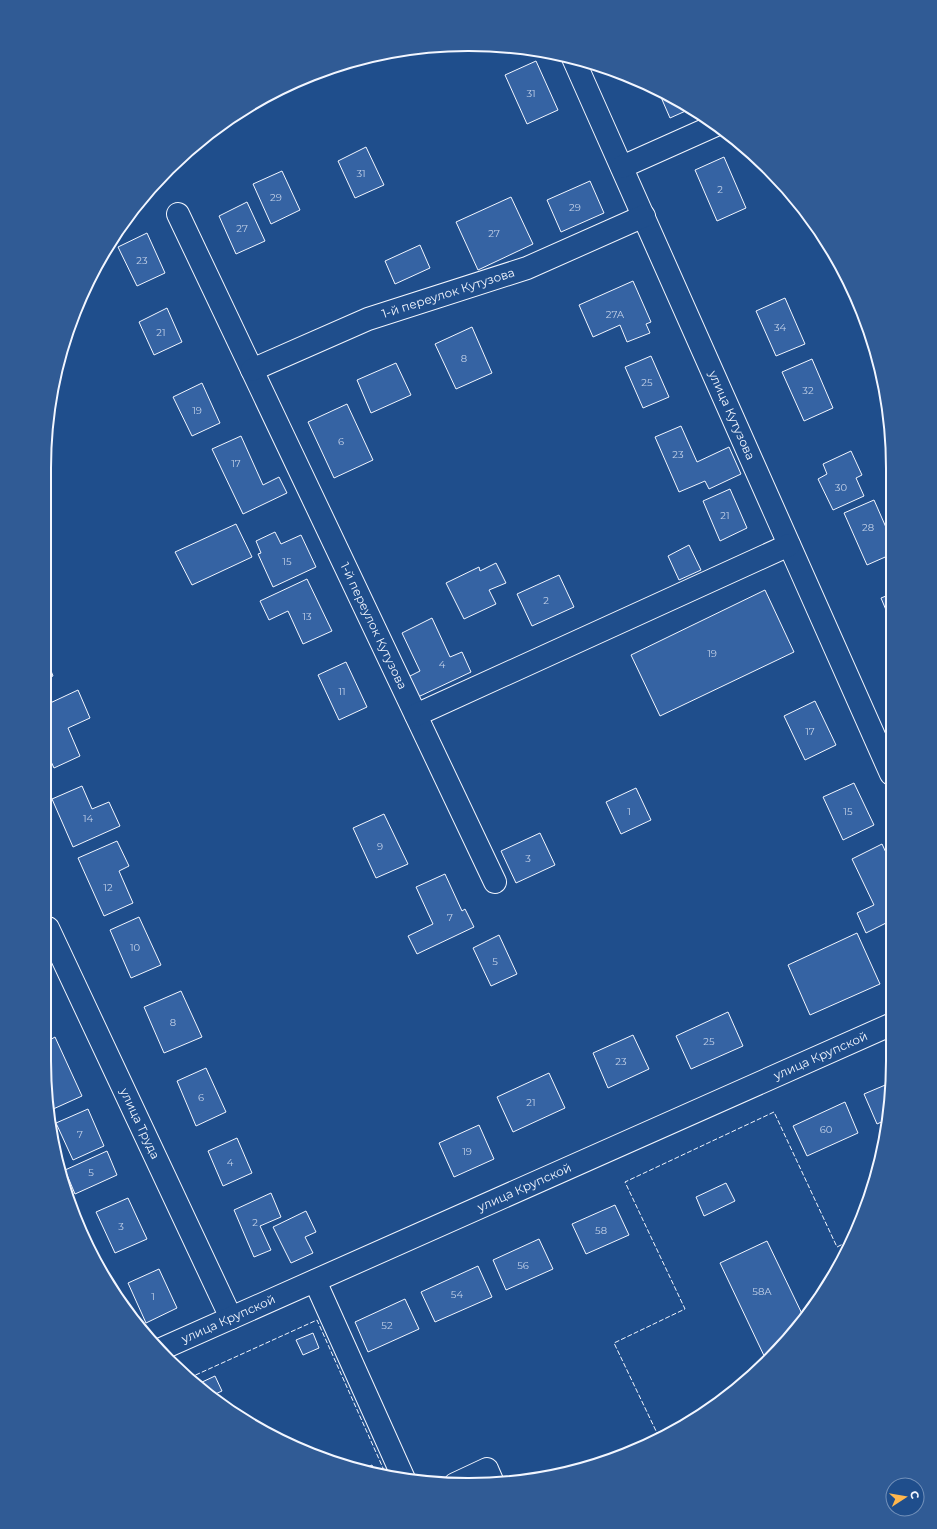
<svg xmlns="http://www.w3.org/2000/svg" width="937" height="1529" font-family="Montserrat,sans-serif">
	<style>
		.building { fill: #3563a3; stroke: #f2f6ff }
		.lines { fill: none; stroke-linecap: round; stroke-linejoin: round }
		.street-casing { stroke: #f2f6ff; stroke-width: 24 }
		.street { stroke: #1f4e8c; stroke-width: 22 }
		.fence { stroke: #f2f6ff; stroke-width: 1; stroke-dasharray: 5 2; stroke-linecap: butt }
		.labels { text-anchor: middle; stroke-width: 3; stroke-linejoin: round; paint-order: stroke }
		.number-label { font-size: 10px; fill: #c3d1e8 }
		.street-label { font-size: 12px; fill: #f2f6ff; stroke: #1f4e8c }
		.rim { fill: none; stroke: #f2f6ff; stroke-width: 2 }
	</style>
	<rect width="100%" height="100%" fill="#1f4e8c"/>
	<!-- building -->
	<g class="building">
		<polygon points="536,61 558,110 527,124 505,75"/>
		<polygon points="657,88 690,109 670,118"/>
		<polygon points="366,147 384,185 355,198 338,161"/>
		<polygon points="724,157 746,208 717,221 695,170"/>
		<polygon points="282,171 300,210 271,224 253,184"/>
		<polygon points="590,181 604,213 561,232 547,200"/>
		<polygon points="511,197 533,244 478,270 456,222"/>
		<polygon points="247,202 265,241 236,254 219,216"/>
		<polygon points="147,233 165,273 137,286 118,247"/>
		<polygon points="420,245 430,268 395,284 385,261"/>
		<polygon points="633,281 651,322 646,324 650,333 627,342 620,325 593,337 579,305"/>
		<polygon points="785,298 805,344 776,356 756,311"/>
		<polygon points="167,308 182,342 154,355 139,322"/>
		<polygon points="472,327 492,373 456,389 435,344"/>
		<polygon points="651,356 669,397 643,408 625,367"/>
		<polygon points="812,359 833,408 804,421 782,372"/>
		<polygon points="396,363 411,395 371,413 357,380"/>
		<polygon points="202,383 220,423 192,436 173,397"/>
		<polygon points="347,404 373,460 334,478 308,422"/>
		<polygon points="681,426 697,462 729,447 741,474 709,489 705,481 679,492 655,437"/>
		<polygon points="241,436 263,485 279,477 287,493 243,514 212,449"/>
		<polygon points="851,451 862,475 856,478 864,496 833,510 818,479 827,474 823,464"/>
		<polygon points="730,489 747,528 720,541 703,501"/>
		<polygon points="874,500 892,541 892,554 867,565 844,513"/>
		<polygon points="236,524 252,557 192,585 175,552"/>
		<polygon points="275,532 281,544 301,535 316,567 273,587 258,554 261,553 256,541"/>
		<polygon points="689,545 701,570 679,580 668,556"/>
		<polygon points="496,563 506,583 489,590 496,604 464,619 446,583 479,567 480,571"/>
		<polygon points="559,575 574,607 532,626 517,594"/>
		<polygon points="307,579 332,631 303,644 288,611 269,620 260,601"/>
		<polygon points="765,590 794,652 660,716 631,655"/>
		<polygon points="891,594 891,622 881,598"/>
		<polygon points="432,618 450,657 462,652 471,672 418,697 408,677 420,671 402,633"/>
		<polygon points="346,662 367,707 339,720 318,675"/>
		<polygon points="48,663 53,676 48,678"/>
		<polygon points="78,690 90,718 68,728 80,756 54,768 48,755 48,704"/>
		<polygon points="815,701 836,745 805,760 784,716"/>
		<polygon points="854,783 874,825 843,840 823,797"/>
		<polygon points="82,786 92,809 109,802 120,826 73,847 52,799"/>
		<polygon points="636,788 651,820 621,834 606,802"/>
		<polygon points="384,814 408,864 376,878 353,828"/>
		<polygon points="540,833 555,865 516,883 501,851"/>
		<polygon points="117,841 129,866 119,871 133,903 104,916 78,858"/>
		<polygon points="882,844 890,861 890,921 866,933 857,913 874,905 852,859"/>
		<polygon points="445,874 462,911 465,909 474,927 417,954 408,936 433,924 416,887"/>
		<polygon points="139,917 161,965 131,978 110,930"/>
		<polygon points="857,933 880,984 810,1015 788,965"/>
		<polygon points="499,935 517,974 491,986 473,948"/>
		<polygon points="181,991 202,1037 164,1053 144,1007"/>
		<polygon points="728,1012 743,1046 691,1069 676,1036"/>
		<polygon points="633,1035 649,1069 608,1088 593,1053"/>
		<polygon points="55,1037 82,1096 51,1110 48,1104 48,1041"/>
		<polygon points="206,1068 226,1112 196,1126 177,1081"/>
		<polygon points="549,1073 565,1108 513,1132 497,1097"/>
		<polygon points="890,1083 888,1119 877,1124 864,1094"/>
		<polygon points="845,1102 858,1133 807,1156 793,1126"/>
		<polygon points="88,1109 104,1146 73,1160 56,1123"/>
		<polygon points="479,1125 494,1159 454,1177 439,1143"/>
		<polygon points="237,1138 252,1173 223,1186 208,1151"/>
		<polygon points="107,1151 117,1175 75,1194 65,1170"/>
		<polygon points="726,1183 735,1201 704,1216 696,1197"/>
		<polygon points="271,1193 281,1217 260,1226 271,1250 254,1257 234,1210"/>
		<polygon points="128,1198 147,1239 115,1253 96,1212"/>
		<polygon points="615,1205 629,1235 586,1254 572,1224"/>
		<polygon points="306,1211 316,1232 305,1237 313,1253 291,1263 273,1227"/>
		<polygon points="539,1239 553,1269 506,1290 493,1260"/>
		<polygon points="767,1241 805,1320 767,1362 720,1263"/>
		<polygon points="478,1266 492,1297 435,1322 421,1292"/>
		<polygon points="159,1269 177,1308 146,1323 128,1283"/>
		<polygon points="405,1299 419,1329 368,1352 355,1322"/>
		<polygon points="313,1333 319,1348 303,1355 296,1340"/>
		<polygon points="215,1376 222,1391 211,1396 203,1389 200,1383"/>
		<polygon points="372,1465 376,1474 361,1470"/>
	</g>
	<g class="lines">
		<!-- street casing -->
		<g class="street-casing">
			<g id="street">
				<path id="s1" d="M 573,58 L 891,774"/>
				<polyline points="622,167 716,125"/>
				<path id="s2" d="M 178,214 L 495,882"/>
				<path id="s3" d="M 252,370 L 368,319 L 527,268 L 644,216"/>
				<polyline points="416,715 789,545"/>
				<path id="s4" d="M 48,928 L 231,1318"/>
				<polyline points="315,1281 404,1479"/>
				<path id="s5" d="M 159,1350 L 890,1025"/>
				<polyline points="455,1484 487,1469 493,1483"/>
			</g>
		</g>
		<!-- street -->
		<use href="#street" class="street"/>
		<!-- fence -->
		<g class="fence">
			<polyline points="189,1378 317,1320 387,1477"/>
			<polyline points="712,1408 657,1433 614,1343 685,1309 625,1182 774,1112 837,1247 851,1240"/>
		</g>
	</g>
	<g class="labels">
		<!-- number labels -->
		<g class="number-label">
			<text x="531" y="97">31</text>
			<text x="361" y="177">31</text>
			<text x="720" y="193">2</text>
			<text x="276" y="201">29</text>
			<text x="575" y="211">29</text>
			<text x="242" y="232">27</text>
			<text x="494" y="237">27</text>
			<text x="142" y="264">23</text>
			<text x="615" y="318">27А</text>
			<text x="780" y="331">34</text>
			<text x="161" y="336">21</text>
			<text x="464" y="362">8</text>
			<text x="647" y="386">25</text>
			<text x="808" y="394">32</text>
			<text x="197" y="414">19</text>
			<text x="341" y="445">6</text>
			<text x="678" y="458">23</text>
			<text x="236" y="467">17</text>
			<text x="841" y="491">30</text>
			<text x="725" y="519">21</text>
			<text x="868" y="531">28</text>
			<text x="287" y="565">15</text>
			<text x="546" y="604">2</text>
			<text x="307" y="620">13</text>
			<text x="712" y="657">19</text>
			<text x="442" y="668">4</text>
			<text x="342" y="695">11</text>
			<text x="810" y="735">17</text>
			<text x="629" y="815">1</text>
			<text x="848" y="815">15</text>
			<text x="88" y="822">14</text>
			<text x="380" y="850">9</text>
			<text x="528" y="862">3</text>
			<text x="108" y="891">12</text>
			<text x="450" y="921">7</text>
			<text x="135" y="951">10</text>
			<text x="495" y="965">5</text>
			<text x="173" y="1026">8</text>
			<text x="709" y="1045">25</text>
			<text x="621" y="1065">23</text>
			<text x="201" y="1101">6</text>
			<text x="531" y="1106">21</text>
			<text x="826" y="1133">60</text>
			<text x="80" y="1138">7</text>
			<text x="467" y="1155">19</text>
			<text x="230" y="1166">4</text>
			<text x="91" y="1176">5</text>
			<text x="255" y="1226">2</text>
			<text x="121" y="1230">3</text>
			<text x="601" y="1234">58</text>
			<text x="523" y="1269">56</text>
			<text x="762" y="1295">58А</text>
			<text x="457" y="1298">54</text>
			<text x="153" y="1300">1</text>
			<text x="387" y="1329">52</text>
		</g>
		<!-- street labels -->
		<g class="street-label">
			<text dy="4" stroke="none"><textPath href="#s3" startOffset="211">1-й переулок Кутузова</textPath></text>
			<text dy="4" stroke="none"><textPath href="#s1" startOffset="391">улица Кутузова</textPath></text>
			<text dy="4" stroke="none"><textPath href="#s2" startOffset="456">1-й переулок Кутузова</textPath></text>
			<text dy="4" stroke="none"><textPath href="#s5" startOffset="724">улица Крупской</textPath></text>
			<text dy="4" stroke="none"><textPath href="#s4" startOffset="216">улица Труда</textPath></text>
			<text dy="4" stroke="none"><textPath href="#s5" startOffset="400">улица Крупской</textPath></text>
			<text dy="4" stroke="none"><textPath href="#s5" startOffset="76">улица Крупской</textPath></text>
		</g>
	</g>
	<!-- crop -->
	<path d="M0 0H937V1529H0ZM468 51H469A417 417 0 0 1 886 468V1061A417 417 0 0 1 469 1478H468A417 417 0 0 1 51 1061V468A417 417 0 0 1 468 51Z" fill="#305b95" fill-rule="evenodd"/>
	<path class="rim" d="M468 51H469A417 417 0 0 1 886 468V1061A417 417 0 0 1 469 1478H468A417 417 0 0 1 51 1061V468A417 417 0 0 1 468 51Z"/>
	<!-- north arrow -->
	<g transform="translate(905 1497) rotate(78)"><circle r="19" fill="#1f4e8c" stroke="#7391ba"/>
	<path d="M0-3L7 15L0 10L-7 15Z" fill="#ffb74d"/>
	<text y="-6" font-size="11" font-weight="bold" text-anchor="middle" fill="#f2f6ff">С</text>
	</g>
</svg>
